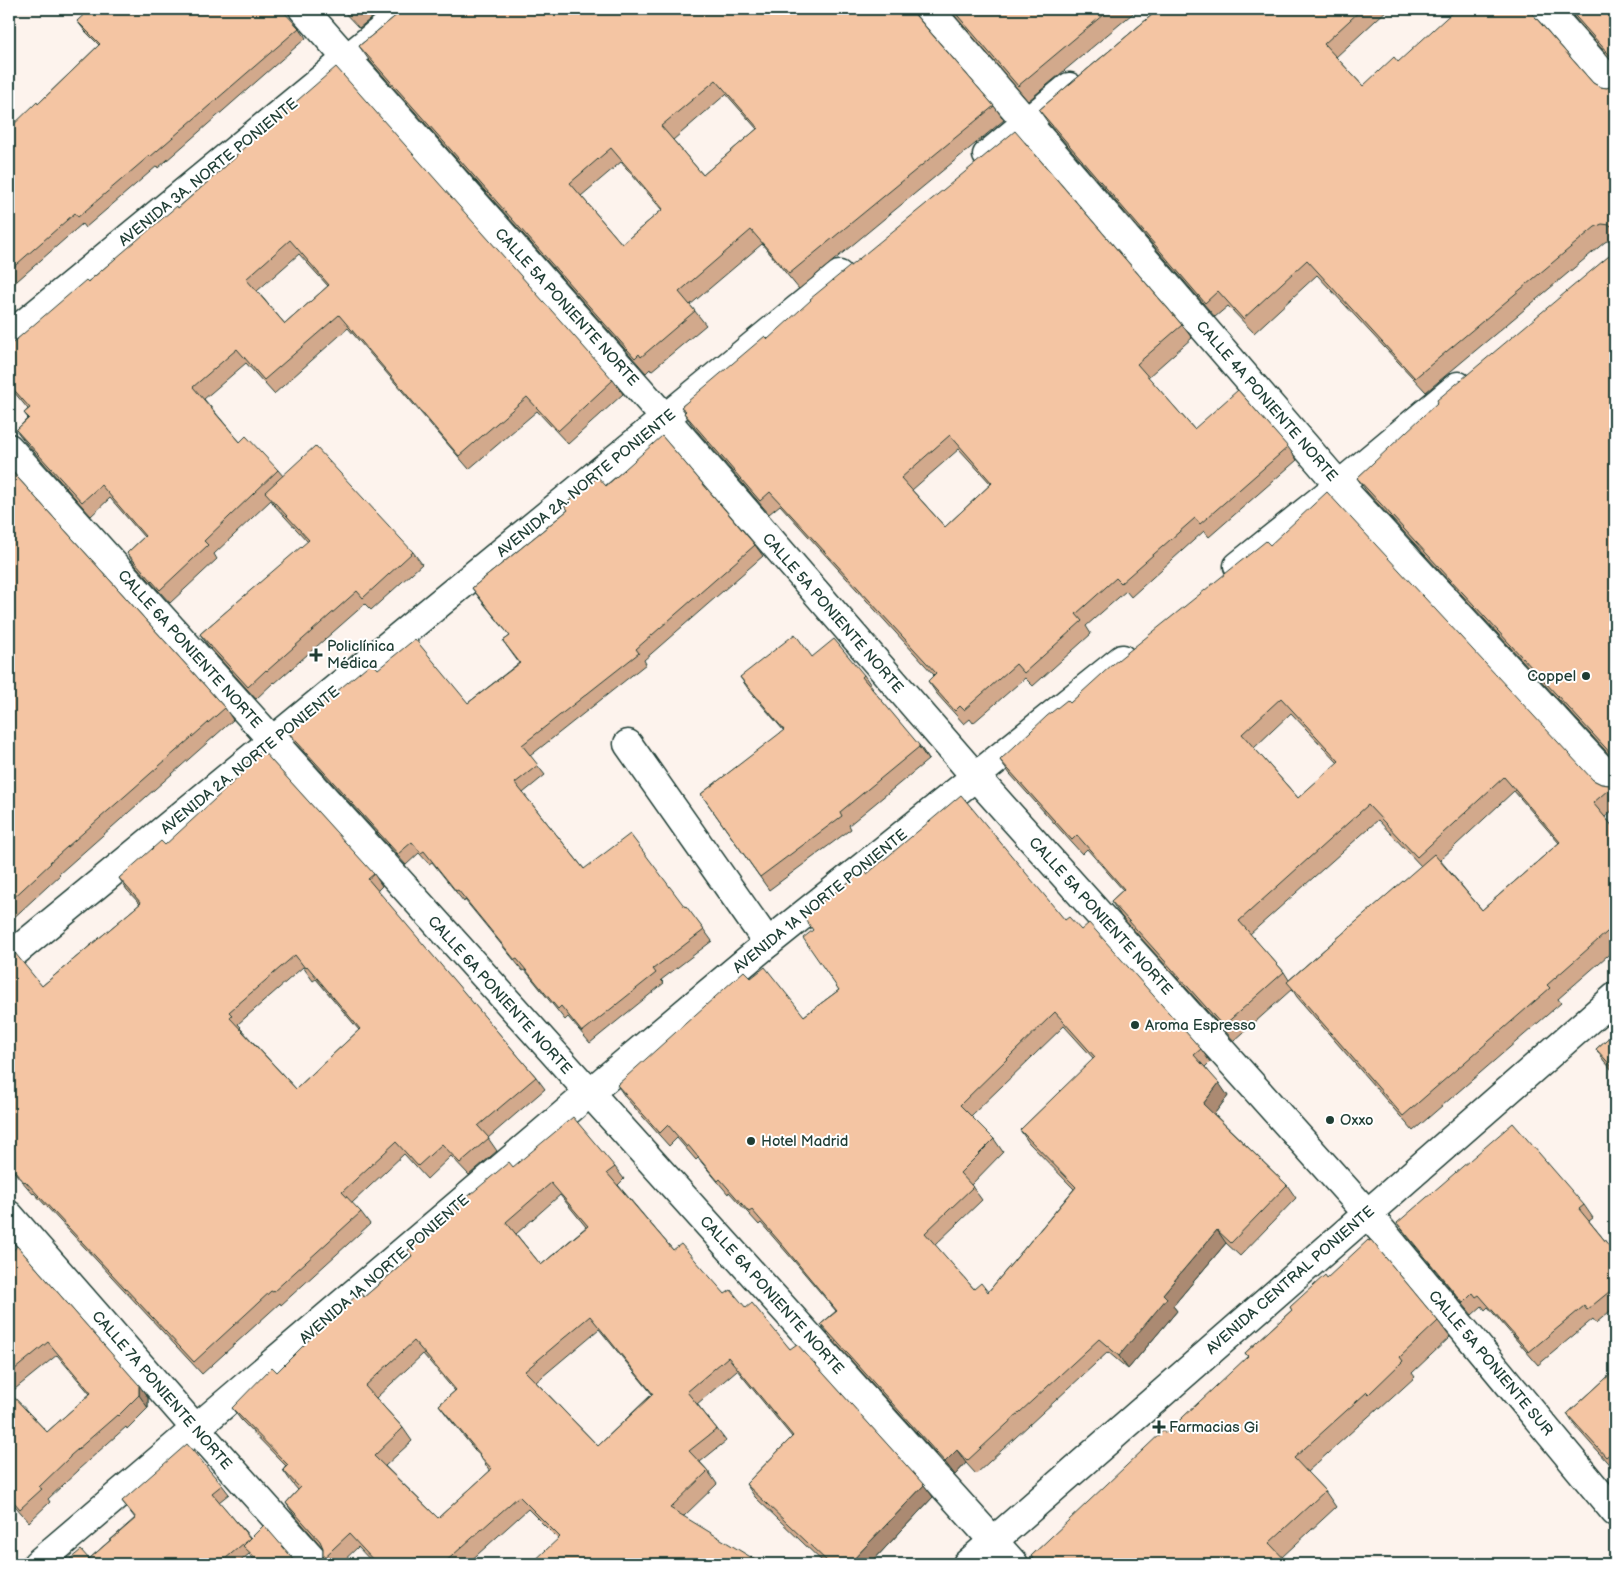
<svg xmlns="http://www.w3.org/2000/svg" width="1624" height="1573" font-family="'Balsamiq Sans',sans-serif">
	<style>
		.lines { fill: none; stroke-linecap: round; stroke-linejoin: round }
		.minor-casing { stroke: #1f3d34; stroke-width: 31 }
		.major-casing { stroke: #1f3d34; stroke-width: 31 }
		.minor { stroke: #fff; stroke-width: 28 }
		.major { stroke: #fff; stroke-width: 28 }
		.wall { fill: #d2a98c; stroke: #1f3d34; fill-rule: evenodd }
		.shaded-wall { fill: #ab8a72; stroke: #1f3d34 }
		.building { fill: #f4c5a3; stroke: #1f3d34; fill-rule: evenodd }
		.poi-dot { fill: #1f3d34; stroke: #fff; stroke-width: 2 }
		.labels { text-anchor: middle; stroke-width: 4; stroke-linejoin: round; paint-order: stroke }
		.street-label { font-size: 15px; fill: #1f3d34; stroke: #fff }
		.poi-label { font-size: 15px; fill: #1f3d34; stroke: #fff; text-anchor: start }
	</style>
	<rect width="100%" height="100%" fill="#fdf3ed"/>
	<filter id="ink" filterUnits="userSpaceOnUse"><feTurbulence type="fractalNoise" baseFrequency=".02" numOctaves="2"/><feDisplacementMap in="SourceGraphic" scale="10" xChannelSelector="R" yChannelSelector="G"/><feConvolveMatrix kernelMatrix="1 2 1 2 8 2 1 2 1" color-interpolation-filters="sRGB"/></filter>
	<g filter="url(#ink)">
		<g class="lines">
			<!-- minor casing -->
			<g class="minor-casing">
				<g id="minor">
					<polyline points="303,9 665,418 975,776 1367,1213 1615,1512"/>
					<polyline points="929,9 1339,485 1615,784"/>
					<polyline points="1546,9 1615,87"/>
					<polyline points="987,155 1069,87"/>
					<polyline points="9,336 407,9"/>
					<polyline points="9,448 1014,1564"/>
					<polyline points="1238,566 1339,485 1458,386"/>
					<polyline points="628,744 768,943"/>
					<polyline points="9,957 839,275"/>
					<polyline points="9,1215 196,1429 317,1564"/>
					<polyline points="37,1564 589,1093 768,943 1122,659"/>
				</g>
			</g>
			<!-- major casing -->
			<g class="major-casing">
				<polyline id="major" points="967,1564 1615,997"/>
			</g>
			<!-- minor -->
			<use href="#minor" class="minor"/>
			<!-- major -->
			<use href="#major" class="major"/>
		</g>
		<!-- wall -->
		<g class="wall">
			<polygon points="341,9 383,9 359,28"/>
			<path d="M 404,9 L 914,9 L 914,13 L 994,106 L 1004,120 L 799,289 L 762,244 L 690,305 L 706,325 L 651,371 L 650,369 L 646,373 L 369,60 L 359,46 ZM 726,94 L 757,129 L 703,175 L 673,140 ZM 621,162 L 662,210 L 622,244 L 581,196 Z"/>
			<polygon points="949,9 1138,9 1028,101"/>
			<polygon points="1159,9 1388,9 1336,57 1363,86 1398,62 1531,12 1593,83 1600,87 1607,88 1615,84 1615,239 1612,239 1605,242 1426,392 1317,275 1254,333 1228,306 1215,317 1049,124 1039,110"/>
			<polygon points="1567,9 1615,9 1615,64"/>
			<polygon points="77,21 299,28 306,38 158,168 157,166 85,228 82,224 9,288 9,129 38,104 99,45 85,31"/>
			<path d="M 236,157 L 613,380 L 623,394 L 568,444 L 537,411 L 469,469 L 348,328 L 274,394 L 246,363 L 204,399 L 240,442 L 278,470 L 283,476 L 413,552 L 422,564 L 371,610 L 365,604 L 275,683 L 274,682 L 256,699 L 209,647 L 200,634 L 308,542 L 274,505 L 271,500 L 214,554 L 217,559 L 170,603 L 136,566 L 127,553 L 144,537 L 110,498 L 91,516 L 26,443 L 16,430 L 28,418 L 24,413 L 28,409 L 9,386 L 9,346 L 178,208 ZM 299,254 L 328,286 L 285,324 L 257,291 Z"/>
			<polygon points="1615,251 1615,761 1367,492 1357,478"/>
			<path d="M 1182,325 L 1192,338 L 1148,377 L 1194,429 L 1288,447 L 1297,460 L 1209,537 L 1204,531 L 1131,597 L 1126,591 L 1086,626 L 1091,634 L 1033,686 L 1025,678 L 973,723 L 970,719 L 964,724 L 937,694 L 928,681 L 934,675 L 780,505 L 769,514 L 693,426 L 684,413 L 685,412 L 681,407 L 768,339 ZM 959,449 L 991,484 L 945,527 L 912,490 Z"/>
			<polygon points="9,468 225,708 233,720 59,874 60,875 9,922"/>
			<polygon points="606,486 755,545 763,556 644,660 646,664 530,756 545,775 523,793 584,869 685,907 704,930 712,941 661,980 664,983 590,1043 568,1017 565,1020 525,970 523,971 465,900 464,902 432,862 429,864 419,853 406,865 295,742 288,732 378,669 468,703 519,663 503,641 510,636 480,599 472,588 568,510 564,505"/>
			<path d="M 1270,545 L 1593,780 L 1601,784 L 1609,785 L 1615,781 L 1615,808 L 1605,817 L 1615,829 L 1615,949 L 1558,999 L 1561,1003 L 1413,1131 L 1297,997 L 1292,989 L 1234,1041 L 1121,916 L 1111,901 L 1123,890 L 1087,849 L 1082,854 L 1010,774 L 1000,760 L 1070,703 ZM 1291,713 L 1338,763 L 1298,798 L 1254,748 ZM 1514,791 L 1559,843 L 1482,910 L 1440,860 ZM 1378,820 L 1421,866 L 1289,980 L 1284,972 L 1250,934 Z"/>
			<polygon points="812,657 864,675 873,688 872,689 928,758 928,760 849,825 851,829 769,890 701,794 784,731 749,690 740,677"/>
			<path d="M 165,845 L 374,874 L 382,886 L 377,891 L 536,1077 L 545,1089 L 488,1138 L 497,1151 L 469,1175 L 451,1156 L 427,1179 L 404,1154 L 352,1203 L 361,1212 L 370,1224 L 281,1305 L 280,1303 L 202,1374 L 34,1193 L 33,1194 L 9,1166 L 9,957 L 42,986 L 140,904 L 127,890 L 119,878 ZM 303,967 L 313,981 L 316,979 L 359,1030 L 296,1089 L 240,1028 L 241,1027 L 238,1024 Z"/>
			<path d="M 867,874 L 1065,920 L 1081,930 L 1201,1049 L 1210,1062 L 1205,1067 L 1228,1096 L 1214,1114 L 1287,1185 L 1296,1198 L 1240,1256 L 1226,1243 L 1173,1306 L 1177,1311 L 1128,1369 L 1108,1352 L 976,1474 L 966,1463 L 955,1475 L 830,1337 L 821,1324 L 836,1311 L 794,1261 L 761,1223 L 759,1225 L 729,1192 L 728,1194 L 698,1158 L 696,1160 L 677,1138 L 669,1146 L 626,1098 L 617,1085 L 751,978 L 804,1016 L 839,990 L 813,930 ZM 1064,1026 L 1094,1059 L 1020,1130 L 1029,1143 L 1074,1189 L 988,1292 L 974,1289 L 935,1245 L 982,1200 L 971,1185 L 1003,1152 L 994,1139 L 971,1116 Z"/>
			<polygon points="1615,1032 1615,1073 1604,1061 1596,1049"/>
			<path d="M 513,1167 L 615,1167 L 624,1179 L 618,1185 L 673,1250 L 725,1294 L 746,1308 L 790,1349 L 933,1497 L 870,1564 L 825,1564 L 755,1497 L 746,1484 L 792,1437 L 737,1370 L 697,1404 L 717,1429 L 726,1441 L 700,1462 L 708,1471 L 717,1484 L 684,1516 L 558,1539 L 528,1509 L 467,1564 L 374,1564 L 358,1547 L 340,1564 L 316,1564 L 318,1563 L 323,1556 L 323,1548 L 295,1516 L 286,1503 L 298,1490 L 292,1483 L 283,1470 L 286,1466 L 241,1420 L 232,1408 L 277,1372 L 412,1256 L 408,1250 ZM 560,1195 L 586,1227 L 541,1265 L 516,1234 ZM 599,1329 L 652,1394 L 598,1446 L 536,1382 ZM 423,1354 L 455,1391 L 439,1405 L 448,1417 L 479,1455 L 490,1471 L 438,1518 L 385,1466 L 412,1441 L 403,1428 L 376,1398 Z"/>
			<polygon points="1584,1205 1593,1218 1589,1221 1615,1253 1615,1307 1596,1323 1593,1319 1538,1365 1488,1307 1485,1310 1482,1306 1472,1315 1406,1235 1397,1223"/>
			<path d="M 9,1251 L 148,1398 L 148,1408 L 127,1429 L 126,1427 L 79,1469 L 79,1470 L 48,1499 L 50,1502 L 29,1522 L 9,1499 ZM 57,1355 L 90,1394 L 47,1432 L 10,1393 Z"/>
			<polygon points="1327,1278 1438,1321 1450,1337 1412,1373 1415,1377 1380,1409 1378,1408 1307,1472 1325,1491 1336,1507 1282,1557 1289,1564 1036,1564 1031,1556 1166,1433 1248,1357 1245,1353 1292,1310 1290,1307"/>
			<polygon points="1615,1370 1615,1469 1614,1470 1575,1426 1567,1414"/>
			<polygon points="222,1485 229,1494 219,1502 251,1538 300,1564 258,1564 249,1554 237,1564 64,1564 89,1559 135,1518 122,1501"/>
		</g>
		<!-- shaded-wall -->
		<g class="shaded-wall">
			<polygon points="919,745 928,758 928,760 919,747"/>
			<polygon points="1219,1083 1228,1096 1212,1117 1203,1104"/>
			<polygon points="1217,1230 1226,1243 1173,1306 1177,1311 1128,1369 1119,1356 1163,1294"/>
			<polygon points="139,1385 148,1398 148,1408 139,1395"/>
			<polygon points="957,1450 966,1463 955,1475 945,1462"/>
			<polygon points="924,1485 933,1497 870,1564 849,1564"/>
		</g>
		<!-- building -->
		<g class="building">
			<polygon points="90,9 281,9 299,28 150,157 149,156 78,217 75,213 9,271 9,129 37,102 38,104 100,44 77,21"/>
			<polygon points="344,9 355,9 348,14"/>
			<path d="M 404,9 L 910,9 L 994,106 L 789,274 L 751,230 L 679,292 L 695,311 L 641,357 L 639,354 L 635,358 L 359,46 ZM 716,80 L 758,128 L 703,175 L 661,126 ZM 611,148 L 663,209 L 622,244 L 570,183 Z"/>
			<polygon points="952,9 1110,9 1018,86"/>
			<polygon points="1159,9 1362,9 1324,44 1363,86 1394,57 1398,62 1456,9 1528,9 1593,83 1600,87 1607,88 1615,84 1615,229 1610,225 1602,224 1595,227 1415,378 1307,260 1243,319 1218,291 1205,303 1039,110"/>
			<polygon points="1569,9 1615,9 1615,61"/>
			<path d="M 336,67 L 613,380 L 558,431 L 527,397 L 459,456 L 339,315 L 264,380 L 237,349 L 193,387 L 240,442 L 246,436 L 278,470 L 204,541 L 208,545 L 160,590 L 127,553 L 145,536 L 101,485 L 82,502 L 16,430 L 29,418 L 24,413 L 30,408 L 9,384 L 9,346 L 86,280 L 88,282 L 177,206 L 178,208 L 236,157 L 236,155 L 276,119 ZM 290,240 L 329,285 L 285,324 L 246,279 Z"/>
			<path d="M 1015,131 L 1182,325 L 1137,364 L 1194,429 L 1238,390 L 1288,447 L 1200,524 L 1195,518 L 1121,583 L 1116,578 L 1076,614 L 1082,621 L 1024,673 L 1016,664 L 964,710 L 960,706 L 955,711 L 928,681 L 936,673 L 770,492 L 760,501 L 684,413 L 686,411 L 681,407 L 765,336 L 768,339 L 811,300 L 810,299 ZM 950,435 L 992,483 L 945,527 L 901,478 Z"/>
			<polygon points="1615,251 1615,758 1357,478 1438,402 1437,400"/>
			<polygon points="662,436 755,545 636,649 639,653 522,745 538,765 515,783 584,869 630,834 685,907 686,906 704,930 653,969 656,973 582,1032 561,1006 558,1009 517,959 515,960 458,890 456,891 424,851 421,853 412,842 398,854 288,732 372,662 378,669 415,639 468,703 520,663 503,641 510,636 472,588 568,510 564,505 598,477 606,486"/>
			<polygon points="315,446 413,552 363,598 357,591 267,671 266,670 248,687 200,634 309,540 265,492"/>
			<polygon points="9,468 225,708 50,862 51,863 9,902"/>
			<path d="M 1327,492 L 1593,780 L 1601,784 L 1609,785 L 1615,781 L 1615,784 L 1593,803 L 1615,829 L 1615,925 L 1547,985 L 1550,988 L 1403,1116 L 1287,982 L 1434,854 L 1482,910 L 1560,842 L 1504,777 L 1417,857 L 1368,805 L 1239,921 L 1284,972 L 1223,1026 L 1111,901 L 1124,889 L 1077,835 L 1072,840 L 1000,760 L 1047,716 L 1067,700 L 1070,703 L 1113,664 L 1266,541 L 1270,545 ZM 1281,698 L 1339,761 L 1298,798 L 1242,734 Z"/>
			<polygon points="795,634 812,657 834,639 864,675 862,677 919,745 919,747 840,812 842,816 760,877 701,794 784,730 740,677"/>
			<path d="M 262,750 L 374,874 L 368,879 L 536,1077 L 478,1126 L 489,1138 L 460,1163 L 442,1144 L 418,1166 L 396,1142 L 342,1192 L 361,1212 L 273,1292 L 271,1291 L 194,1362 L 25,1181 L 24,1182 L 9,1164 L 9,957 L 15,953 L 42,986 L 141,903 L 119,878 L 161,841 L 165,845 L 240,776 L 237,771 ZM 295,955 L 305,968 L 307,966 L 360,1029 L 296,1089 L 230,1018 L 232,1015 L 229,1012 Z"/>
			<path d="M 961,795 L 1065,920 L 1069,917 L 1081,930 L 1089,923 L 1201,1049 L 1194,1055 L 1219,1083 L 1203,1104 L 1287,1185 L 1231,1243 L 1217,1230 L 1163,1294 L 1167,1298 L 1119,1356 L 1099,1339 L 967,1461 L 957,1450 L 945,1462 L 821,1324 L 837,1311 L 785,1248 L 752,1210 L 749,1212 L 720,1179 L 718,1181 L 688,1145 L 687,1147 L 668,1125 L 660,1133 L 617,1085 L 744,971 L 751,978 L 765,967 L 804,1016 L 839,990 L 803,938 L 813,930 L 803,916 L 865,870 L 867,874 ZM 1055,1012 L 1095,1057 L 1020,1130 L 1076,1187 L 988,1292 L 981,1283 L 974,1289 L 925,1233 L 973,1187 L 960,1173 L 994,1139 L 960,1105 Z"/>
			<polygon points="1615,1032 1615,1070 1596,1049"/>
			<path d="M 573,1117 L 615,1167 L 607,1173 L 673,1250 L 681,1244 L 725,1294 L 731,1290 L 746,1308 L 752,1303 L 790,1349 L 797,1344 L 924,1485 L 849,1564 L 830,1564 L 746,1484 L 793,1436 L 728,1357 L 687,1392 L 717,1429 L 689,1451 L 708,1471 L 670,1508 L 762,1564 L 531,1564 L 560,1537 L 519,1496 L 443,1564 L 377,1564 L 349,1534 L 317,1564 L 316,1564 L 318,1563 L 323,1556 L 323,1548 L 320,1541 L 286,1503 L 300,1488 L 283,1470 L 288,1465 L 232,1408 L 272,1367 L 277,1372 L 311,1338 L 360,1292 L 364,1297 L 412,1256 L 408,1250 L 447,1217 L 446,1215 L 509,1162 L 513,1167 ZM 551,1183 L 588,1226 L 541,1265 L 506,1222 ZM 590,1316 L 653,1394 L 598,1446 L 525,1371 ZM 414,1341 L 456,1390 L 439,1405 L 480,1454 L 479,1455 L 492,1469 L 438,1518 L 374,1456 L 403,1428 L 365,1386 Z"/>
			<polygon points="1513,1123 1584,1205 1579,1209 1615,1253 1615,1287 1587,1310 1584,1306 1529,1352 1479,1295 1476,1297 1473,1293 1463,1303 1397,1223"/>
			<polygon points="1368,1240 1369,1241 1371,1240 1438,1321 1400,1357 1403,1361 1369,1394 1367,1392 1294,1458 1325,1491 1269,1543 1289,1564 1038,1564 1031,1556 1163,1431 1166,1433 1248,1356 1245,1353 1292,1310 1290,1307 1325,1275 1327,1278"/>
			<polygon points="17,1246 139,1385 139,1395 118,1416 117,1415 70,1456 70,1457 39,1487 42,1489 20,1509 9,1496 9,1392 47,1432 91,1393 48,1342 9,1374 9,1251 11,1253"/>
			<polygon points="1615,1370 1615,1458 1611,1453 1606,1457 1567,1414"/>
			<polygon points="187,1444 222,1485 212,1493 250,1538 219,1564 64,1564 81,1550 89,1559 136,1518 122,1501"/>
			<polygon points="264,1525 296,1562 300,1564 262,1564 243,1546"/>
		</g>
	</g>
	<!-- markers -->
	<g class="poi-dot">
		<path d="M313.5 647.5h5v5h5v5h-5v5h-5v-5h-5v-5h5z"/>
		<circle cx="1586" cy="676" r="5"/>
		<circle cx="1135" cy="1025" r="5"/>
		<circle cx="1330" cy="1120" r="5"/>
		<circle cx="751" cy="1141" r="5"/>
		<path d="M1156.5 1419.5h5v5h5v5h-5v5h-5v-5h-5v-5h5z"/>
	</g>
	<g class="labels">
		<!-- street labels -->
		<g class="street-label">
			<text transform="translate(208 172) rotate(-39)" y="5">AVENIDA 3A. NORTE PONIENTE</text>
			<text transform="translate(567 307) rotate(48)" y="5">CALLE 5A PONIENTE NORTE</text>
			<text transform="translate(1267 401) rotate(49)" y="5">CALLE 4A PONIENTE NORTE</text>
			<text transform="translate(586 483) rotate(-39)" y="5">AVENIDA 2A. NORTE PONIENTE</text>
			<text transform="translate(833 613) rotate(49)" y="5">CALLE 5A PONIENTE NORTE</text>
			<text transform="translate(190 649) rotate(48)" y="5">CALLE 6A PONIENTE NORTE</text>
			<text transform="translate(250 760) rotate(-39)" y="5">AVENIDA 2A. NORTE PONIENTE</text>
			<text transform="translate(820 901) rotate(-39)" y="5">AVENIDA 1A NORTE PONIENTE</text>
			<text transform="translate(1101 916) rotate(48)" y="5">CALLE 5A PONIENTE NORTE</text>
			<text transform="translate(500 995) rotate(48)" y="5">CALLE 6A PONIENTE NORTE</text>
			<text transform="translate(384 1269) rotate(-41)" y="5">AVENIDA 1A NORTE PONIENTE</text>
			<text transform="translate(1290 1280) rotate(-41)" y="5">AVENIDA CENTRAL PONIENTE</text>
			<text transform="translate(772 1295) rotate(48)" y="5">CALLE 6A PONIENTE NORTE</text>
			<text transform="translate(1491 1363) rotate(50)" y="5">CALLE 5A PONIENTE SUR</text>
			<text transform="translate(162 1390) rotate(49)" y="5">CALLE 7A PONIENTE NORTE</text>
		</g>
		<!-- poi labels -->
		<g class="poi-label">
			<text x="327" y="651">Policlínica<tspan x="327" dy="17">Médica</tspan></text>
			<text x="1576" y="681" text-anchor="end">Coppel</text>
			<text x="1145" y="1030">Aroma Espresso</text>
			<text x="1340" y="1125">Oxxo</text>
			<text x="761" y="1146">Hotel Madrid</text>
			<text x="1169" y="1432">Farmacias Gi</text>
		</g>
	</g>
	<!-- margin -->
	<rect width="1624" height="1573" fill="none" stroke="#fff" stroke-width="30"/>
	<rect x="15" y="15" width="1594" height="1543" fill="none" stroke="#1f3d34" stroke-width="2" filter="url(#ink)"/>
</svg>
